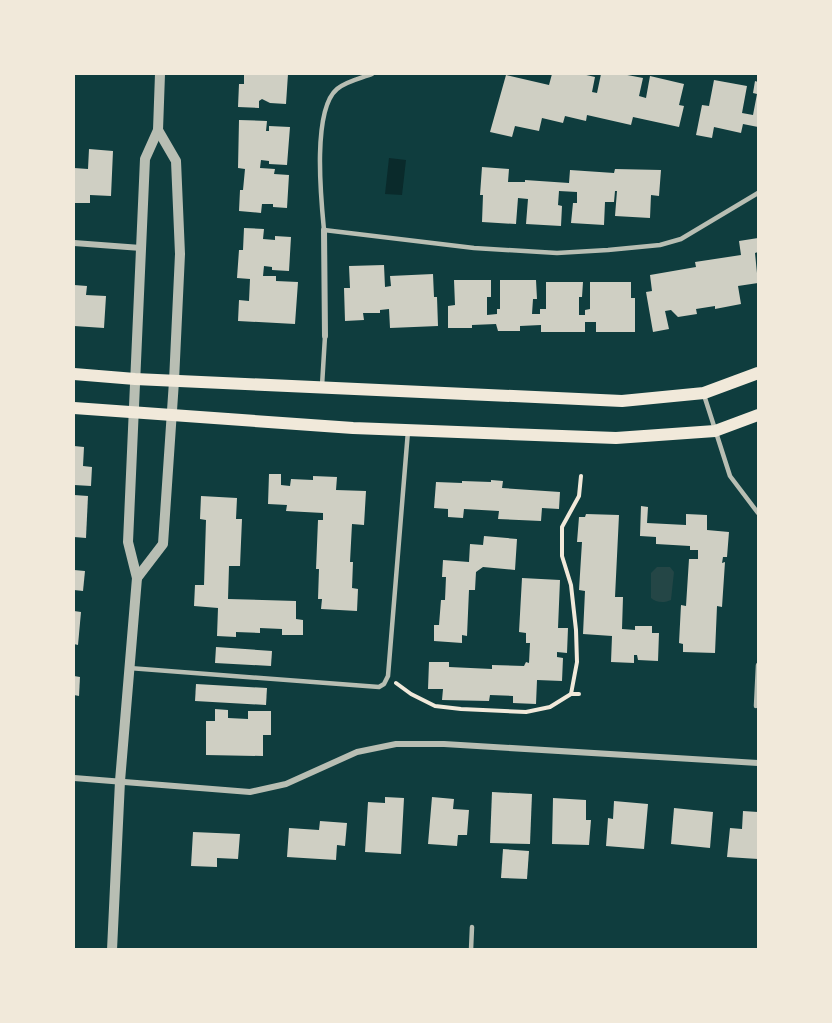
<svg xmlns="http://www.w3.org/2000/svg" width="832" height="1023" font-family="'Libre Baskerville',serif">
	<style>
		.green { fill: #244646 }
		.water { fill: #0a2a2b }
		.building { fill: #cfcfc3 }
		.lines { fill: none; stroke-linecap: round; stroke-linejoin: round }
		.path { stroke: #f1e9da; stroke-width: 4 }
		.service { stroke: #b8beb3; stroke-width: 4.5 }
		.minor { stroke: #b8beb3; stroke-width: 6 }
		.tertiary { stroke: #b8beb3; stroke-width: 10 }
		.secondary { stroke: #f1e9da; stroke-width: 12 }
	</style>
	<rect width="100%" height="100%" fill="#0f3d3e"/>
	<!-- green -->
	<path class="green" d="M 657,567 L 670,567 L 674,572 L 671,600 C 665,603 656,603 651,598 L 651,573 Z"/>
	<!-- water -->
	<polygon class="water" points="389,158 406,160 402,195 385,194"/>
	<!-- building -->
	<g class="building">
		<polygon points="244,74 288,74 286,104 270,103 262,99 259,101 259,108 238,107 239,84 244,84"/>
		<polygon points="552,74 582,74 595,77 592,92 597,93 601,74 622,74 643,78 639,96 646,98 650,76 684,84 679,105 684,106 679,127 633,117 631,125 587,115 586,121 565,116 563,123 542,118 539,131 515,126 512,137 490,132 506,75 549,85"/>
		<polygon points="714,80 747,86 742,113 753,115 757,94 753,93 755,81 758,82 758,127 743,124 741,133 714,127 712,138 696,135 702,105 709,106"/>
		<polygon points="239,120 267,121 266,131 269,131 269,126 290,127 287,165 269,164 269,161 261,160 260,168 275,169 274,174 289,175 287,208 273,207 273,204 262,204 261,213 239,211 240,190 243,190 245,169 238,168"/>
		<polygon points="89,149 113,151 111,196 90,195 90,203 74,203 74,168 88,169"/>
		<polygon points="482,167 509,169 508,182 525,182 525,180 569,183 570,170 614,173 615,169 661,170 659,196 651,195 650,218 615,216 617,191 615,191 614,202 605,202 604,225 571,223 573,203 577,203 577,192 559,191 558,205 562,206 561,226 526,224 528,199 518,198 516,224 482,222 483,195 480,195"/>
		<polygon points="244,228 264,229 263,239 275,240 275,236 291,237 289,271 272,270 272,267 264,266 263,276 276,276 276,281 298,282 295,324 238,321 239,300 249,301 250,279 237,278 239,250 243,250"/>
		<polygon points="758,238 758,252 755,253 758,283 738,286 741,304 715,309 715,306 696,309 697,314 678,317 671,310 665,311 669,329 653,332 646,292 652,291 650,275 696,267 695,262 741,255 739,241"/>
		<polygon points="384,265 385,287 391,286 390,276 433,274 434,297 437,297 438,326 390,328 389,309 380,310 380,313 363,313 364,320 345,321 344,288 350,288 349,266"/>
		<polygon points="454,280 491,280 491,297 487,297 487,315 497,314 497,309 500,309 500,280 536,280 537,299 533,299 532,314 540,314 540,309 546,309 546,282 583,282 582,297 579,297 579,315 585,315 585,310 590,309 590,282 631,282 631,298 635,298 635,332 596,332 596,322 585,322 585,332 541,332 541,325 520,326 520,331 498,331 496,324 472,325 472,328 448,328 448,306 455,305"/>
		<polygon points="74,285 87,286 86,295 106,296 104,328 74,326"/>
		<polygon points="74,446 84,447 83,466 92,467 91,486 74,485"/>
		<polygon points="269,474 281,474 281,485 290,486 291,479 313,480 313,476 337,477 336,490 366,491 364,525 352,524 350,562 353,562 352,588 358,589 357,611 321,609 322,599 318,599 319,569 316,569 318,520 323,520 323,513 286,511 287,505 268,504"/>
		<polygon points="491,480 503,481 502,488 560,492 559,509 542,508 541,521 498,519 499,511 464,509 463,518 448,517 448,509 434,508 436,482 462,483 462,481 491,482"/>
		<polygon points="74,495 88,496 86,538 74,537"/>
		<polygon points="201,496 237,498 236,519 242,519 240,566 229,566 228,599 296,601 296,619 303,620 303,635 282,635 282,629 260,628 260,633 236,632 236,637 217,636 218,608 194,606 195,585 204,585 206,520 200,519"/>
		<polygon points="641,506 648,507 647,523 686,525 686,514 707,515 707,530 729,532 727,557 723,557 722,563 725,562 722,607 717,606 715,653 683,652 683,644 679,643 681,605 686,606 689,559 698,559 698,550 690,550 690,546 656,544 656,537 640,536"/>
		<polygon points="586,514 619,515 615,597 623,597 622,629 635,630 635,626 652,626 652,633 659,633 658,661 638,660 637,655 634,655 634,663 611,662 612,636 583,634 585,591 579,590 582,542 577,542 579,517 585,517"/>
		<polygon points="484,536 517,539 515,570 483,567 476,572 475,590 469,590 467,636 462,635 462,643 434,641 434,625 439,625 441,600 445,600 446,577 442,577 443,560 469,562 470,544 483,545"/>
		<polygon points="74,570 85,571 83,591 74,590"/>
		<polygon points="522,578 560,580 558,628 568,628 567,653 557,652 557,657 563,658 562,681 537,680 536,704 513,703 513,696 490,695 489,701 442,700 443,689 428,689 429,662 449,662 449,667 492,669 492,665 524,666 526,662 529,663 530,643 526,643 526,633 519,632"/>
		<polygon points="74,611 81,612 78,645 74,644"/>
		<polygon points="216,647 272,651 271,666 215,663"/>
		<polygon points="74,676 80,677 79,696 74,695"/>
		<polygon points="196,684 267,688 266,705 195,701"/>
		<polygon points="215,709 228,710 228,718 248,719 248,711 271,711 271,735 263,735 263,756 206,755 206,721 215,721"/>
		<polygon points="492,792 532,794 530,844 490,843"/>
		<polygon points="385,797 404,798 401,854 365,852 368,802 385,803"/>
		<polygon points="432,797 454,799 453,809 469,810 467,835 458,835 457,846 428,844"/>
		<polygon points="553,798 586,800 586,820 591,820 589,845 552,844"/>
		<polygon points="614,801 648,804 644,849 606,846 608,818 613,819"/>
		<polygon points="674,808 713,812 710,848 671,844"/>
		<polygon points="743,811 758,812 758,859 727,857 730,828 742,829"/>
		<polygon points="320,821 347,823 345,846 337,845 336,860 287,857 289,828 319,830"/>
		<polygon points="193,832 240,834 238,859 217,858 217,867 191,866"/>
		<polygon points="503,849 529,851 527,879 501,878"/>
	</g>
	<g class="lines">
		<!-- path -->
		<g class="path">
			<polyline points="396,683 411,694 435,706 461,709 526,712 550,707 571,694 579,694"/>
			<polyline points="571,694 577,662 576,630 571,585 562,556 562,527 579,496 581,476"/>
		</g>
		<!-- service -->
		<g class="service">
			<path d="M 372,74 C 362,78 346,81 337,89 C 312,110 321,199 324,230 L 474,248 L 557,253 L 608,250 L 660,245 L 681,239 L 758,193"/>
			<polyline points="322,386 325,336"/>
			<polyline points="704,395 730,476 758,513"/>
			<polyline points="129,668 379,687 384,684 388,676 408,431"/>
			<polyline points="756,706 758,665"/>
			<polyline points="471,950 472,927"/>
		</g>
		<!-- minor -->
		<g class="minor">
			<polyline points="324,230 325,336"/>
			<polyline points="74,243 141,248"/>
			<polyline points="74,778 250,792 286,784 357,752 396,744 444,744 758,763"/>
		</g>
		<!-- tertiary -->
		<g class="tertiary">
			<polyline points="137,578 163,544 174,381 180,254 176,161 158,130"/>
			<polyline points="112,950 120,781 137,578 128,542 145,159 158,130 160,74"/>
		</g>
		<!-- secondary -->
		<g class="secondary">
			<polyline points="74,374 135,379 622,401 704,393 758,373"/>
			<polyline points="74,408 353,428 616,438 715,431 758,415"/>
		</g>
	</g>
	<!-- border -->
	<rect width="832" height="1023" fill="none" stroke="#f1e9da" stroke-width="150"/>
</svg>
